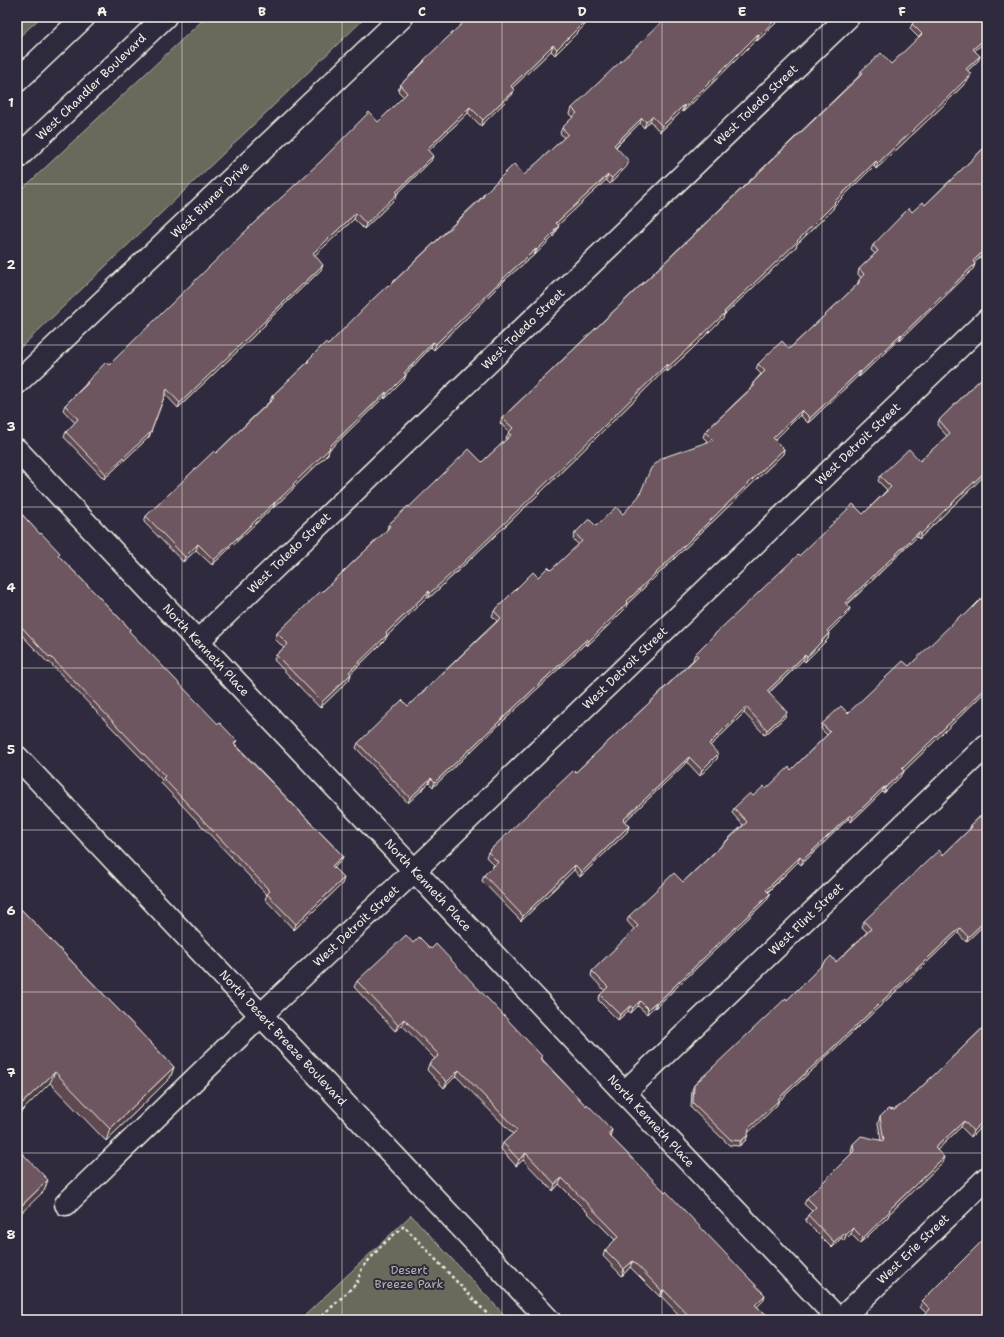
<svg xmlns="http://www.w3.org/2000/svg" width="1004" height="1337" font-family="'Shantell Sans',sans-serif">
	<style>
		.green { fill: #696b5c; stroke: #aeaea2 }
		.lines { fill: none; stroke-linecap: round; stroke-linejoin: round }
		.minor-casing { stroke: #f4f1e8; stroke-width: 25 }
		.major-casing { stroke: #f4f1e8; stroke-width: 25 }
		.path { stroke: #f4f1e8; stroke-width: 2.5; stroke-dasharray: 3 3; stroke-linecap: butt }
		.minor { stroke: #2f2a3d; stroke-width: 22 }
		.major { stroke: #2f2a3d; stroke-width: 22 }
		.wall { fill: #5e4a51; stroke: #f4f1e8 }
		.shaded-wall { fill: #4c3c42; stroke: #f4f1e8 }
		.building { fill: #6d565e; stroke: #f4f1e8 }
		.grid { fill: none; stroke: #f4f1e8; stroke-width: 1; stroke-opacity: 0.55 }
		.labels { text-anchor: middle; stroke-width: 4; stroke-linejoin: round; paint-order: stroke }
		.street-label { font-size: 12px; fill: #f4f1e8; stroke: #2f2a3d }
		.park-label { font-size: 12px; fill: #b5b5a9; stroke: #2f2a3d }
		.neatline { fill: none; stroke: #f4f1e8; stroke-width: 1.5 }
		.grid-label { font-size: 13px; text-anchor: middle; font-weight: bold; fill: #f4f1e8 }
	</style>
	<rect width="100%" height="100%" fill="#2f2a3d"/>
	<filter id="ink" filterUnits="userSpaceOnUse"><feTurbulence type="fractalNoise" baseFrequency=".025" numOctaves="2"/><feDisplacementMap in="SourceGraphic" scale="8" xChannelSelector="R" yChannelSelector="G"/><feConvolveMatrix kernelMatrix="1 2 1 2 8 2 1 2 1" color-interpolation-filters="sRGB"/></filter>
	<g filter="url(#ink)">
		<!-- green -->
		<g class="green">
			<polygon points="17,17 41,17 17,39"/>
			<polygon points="206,17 366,17 17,351 17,194"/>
			<polygon points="411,1215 509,1320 300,1320"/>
		</g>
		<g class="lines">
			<!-- minor casing -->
			<g class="minor-casing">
				<g id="minor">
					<polyline points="17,383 402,17"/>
					<polyline points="17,450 839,1320"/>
					<polyline points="198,641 848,17"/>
					<polyline points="17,757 549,1320"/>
					<polyline points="624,1093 987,745"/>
					<polyline points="66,1204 261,1015 414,871 987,320"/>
					<polyline points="840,1320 987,1178"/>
				</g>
			</g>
			<!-- major casing -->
			<g class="major-casing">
				<g id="major">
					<polyline points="17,81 84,17"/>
					<polyline points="17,158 165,17"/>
				</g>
			</g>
			<!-- path -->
			<polyline class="path" points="318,1320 357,1283 362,1268 382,1245 404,1226 493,1320"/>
			<!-- minor -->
			<use href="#minor" class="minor"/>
			<!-- major -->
			<use href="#major" class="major"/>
		</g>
		<!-- wall -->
		<g class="wall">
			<polygon points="589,17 587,23 555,55 551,51 512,88 514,90 512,95 481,126 468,113 428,151 431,161 397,194 395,199 364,229 354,219 314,255 321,270 266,322 265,325 178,408 165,394 149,437 104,479 64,437 66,432 75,423 63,410 65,405 85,385 87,382 109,365 378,122 404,97 398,91 400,85 423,62 424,60"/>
			<polygon points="778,18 777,22 757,41 756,40 683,112 682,111 660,132 650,121 644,128 640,123 616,147 627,166 610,184 606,180 558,225 557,231 555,233 553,237 535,255 534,255 508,277 434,350 431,347 406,374 406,375 404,380 385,399 384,397 329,450 328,454 293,488 292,490 273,508 273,507 212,565 196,550 183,562 144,522 146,516 216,453 270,401 272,396 307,363 308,360 328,345 389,286 481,198 483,195 524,175 564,138 560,133 562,128 573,117 570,114 572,108"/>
			<polygon points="912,24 975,51 980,56 978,61 967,71 969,79 946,103 876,169 874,166 834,206 833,209 797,244 796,247 724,315 723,318 692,349 667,372 665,370 541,492 460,569 429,598 427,597 387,636 385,640 350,674 351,674 349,680 320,708 274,660 276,655 284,648 275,639 277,633 322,592 385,532 387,530 388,525 409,507 482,462 507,439 506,438 509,432 500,423 502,418 860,75 861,71 891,64 919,38 910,29"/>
			<polygon points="987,145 987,251 974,263 975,264 973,269 900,340 899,339 859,377 858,376 808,423 800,415 775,440 784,449 783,454 627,604 626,608 587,646 585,644 433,787 429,783 408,803 356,748 358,743 408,706 497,621 492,616 494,611 538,577 551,570 579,545 573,539 575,533 596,526 623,514 708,442 703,437 705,432 751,388 753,383 761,374 756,369 758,364 789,349 857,285 859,280 861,278 858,274 859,269 875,254 871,250 873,245 912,212 925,205"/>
			<polygon points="987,373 987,473 955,504 919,539 917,537 847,605 848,613 828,632 828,639 805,662 803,660 769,693 785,717 765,735 744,713 710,746 717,759 700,776 687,762 624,822 629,826 627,832 580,877 574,870 521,921 482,881 484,875 494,865 486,857 488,852 576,772 647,705 694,659 693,659 695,654 799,556 863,514 887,490 878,481 880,476 920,461 947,436 937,425 939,420"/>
			<polygon points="17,509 59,556 130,629 129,632 236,745 343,856 341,861 334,868 342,884 294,930 265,899 267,895 161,783 162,780 49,662 48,663 17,630"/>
			<polygon points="987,593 987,690 904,771 902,775 884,793 882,792 851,822 848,819 801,865 798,862 768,892 770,894 768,899 655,1008 654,1007 647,1014 638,1006 631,1013 628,1011 618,1020 598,1000 600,995 605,991 591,976 592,971 635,930 627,921 629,916 683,882 743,825 732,813 734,808 766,789 791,770 827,735 821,729 822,724 848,713 909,666 964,616"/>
			<polygon points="987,810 987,922 966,942 958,933 778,1102 777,1105 748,1132 746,1140 739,1146 729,1145 691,1108 692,1090 694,1085 787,1000 836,962 867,932 862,927 864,921 943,855 969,830 971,825"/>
			<polygon points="17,905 174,1067 170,1078 106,1141 50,1083 17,1116"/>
			<polygon points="413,943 431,949 541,1058 586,1106 612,1130 610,1136 765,1295 763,1301 757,1307 773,1320 684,1320 661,1296 660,1297 630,1267 622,1276 603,1256 605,1250 615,1240 559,1184 553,1191 523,1160 516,1166 501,1149 503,1143 513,1134 456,1076 444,1088 427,1070 429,1064 435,1059 402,1025 395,1031 354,987 357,981"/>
			<polygon points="987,1024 987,1125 984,1128 982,1126 971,1137 961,1127 937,1150 942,1163 889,1214 888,1217 860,1243 851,1234 844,1241 841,1238 832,1248 805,1221 808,1215 812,1211 804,1204 807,1198 852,1154 851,1150 853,1144 881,1140 878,1123 880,1117 894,1110 908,1100"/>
			<polygon points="922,1301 987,1320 922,1320 924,1316 926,1313 920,1307"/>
		</g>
		<!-- shaded-wall -->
		<g class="shaded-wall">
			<polygon points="589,17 587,23 555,55 557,49"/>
			<polygon points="777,17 779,17 777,22 757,41 759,36"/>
			<polygon points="758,34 756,40 683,112 685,107"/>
			<polygon points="987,37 987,40 971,54 973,49"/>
			<polygon points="553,45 551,51 509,91 511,86"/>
			<polygon points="980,56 978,61 964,74 966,69"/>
			<polygon points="971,74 969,79 946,103 876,169 878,163"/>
			<polygon points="514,90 512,95 481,126 483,120"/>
			<polygon points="684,105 682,111 660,132 662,126"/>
			<polygon points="470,107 468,113 425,154 427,149"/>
			<polygon points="652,116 650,121 644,128 646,122"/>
			<polygon points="642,118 640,123 612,150 614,145"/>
			<polygon points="433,156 431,161 397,194 395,199 364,229 366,224 396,192"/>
			<polygon points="629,161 627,166 610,184 612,178"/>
			<polygon points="876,161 874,166 834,206 833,209 797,244 796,247 724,315 723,318 692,349 667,372 669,366 797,241 834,202"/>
			<polygon points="608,175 606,180 554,229 556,223"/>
			<polygon points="356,213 354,219 311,259 313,253"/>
			<polygon points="559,226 553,237 535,255 537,250"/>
			<polygon points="987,248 987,251 971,266 973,261"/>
			<polygon points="536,249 534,255 508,277 434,350 436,344 510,272"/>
			<polygon points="975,264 973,269 900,340 902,335"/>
			<polygon points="323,265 321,270 266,322 265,325 178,408 180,403 266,319"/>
			<polygon points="901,334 899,339 859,377 861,372"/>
			<polygon points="433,342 431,347 402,378 404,373"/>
			<polygon points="667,364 665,370 541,492 429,598 430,593"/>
			<polygon points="860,371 858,376 808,423 810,418"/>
			<polygon points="406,375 404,380 385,399 387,394"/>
			<polygon points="167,389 149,437 104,479 106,474"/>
			<polygon points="386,392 384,397 329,450 328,454 293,488 292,490 273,508 275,503 293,484 329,447"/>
			<polygon points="802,410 800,415 772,443 773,438"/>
			<polygon points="784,449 783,454 627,604 626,608 587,646 589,641 626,602"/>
			<polygon points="987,470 987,473 955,504 919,539 921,534 956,499"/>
			<polygon points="275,502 273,507 212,565 214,560"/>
			<polygon points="919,532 917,537 843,608 845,603"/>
			<polygon points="198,544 196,550 183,562 185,557"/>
			<polygon points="429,591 427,597 387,636 385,640 347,677 349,672 386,633"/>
			<polygon points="850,608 848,613 825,636 827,631"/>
			<polygon points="829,633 828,639 805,662 807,657"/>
			<polygon points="587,639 585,644 433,787 435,782"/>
			<polygon points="805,655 803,660 765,696 767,691"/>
			<polygon points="351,674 349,680 320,708 322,702"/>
			<polygon points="987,687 987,690 904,771 902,775 884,793 885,788 902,769"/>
			<polygon points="746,707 744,713 707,749 709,744"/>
			<polygon points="787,712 785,717 765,735 767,730"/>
			<polygon points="718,754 717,759 700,776 702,770"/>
			<polygon points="689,757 687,762 621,825 623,820"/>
			<polygon points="431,778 429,783 408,803 410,798"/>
			<polygon points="884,787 882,792 851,822 853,817"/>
			<polygon points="850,815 848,819 801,865 803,860"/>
			<polygon points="629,826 627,832 580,877 582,872"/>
			<polygon points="343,856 341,861 330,872 332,866"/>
			<polygon points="800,857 798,862 764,895 766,890"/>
			<polygon points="575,865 574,870 521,921 523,916"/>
			<polygon points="344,878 342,884 294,930 296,924"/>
			<polygon points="770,894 768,899 655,1008 657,1003"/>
			<polygon points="987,919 987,922 966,942 968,937"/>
			<polygon points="960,928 958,933 778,1102 777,1105 747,1134 749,1128 778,1099"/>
			<polygon points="640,1001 638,1006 631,1013 633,1008"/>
			<polygon points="656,1002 654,1007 647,1014 648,1009"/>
			<polygon points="630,1006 628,1011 618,1020 620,1015"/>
			<polygon points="404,1019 402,1025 395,1031 398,1025"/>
			<polygon points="174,1067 170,1078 106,1141 110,1129"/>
			<polygon points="459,1070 456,1076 444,1088 447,1082"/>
			<polygon points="55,1072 50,1083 17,1116 17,1108"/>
			<polygon points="984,1120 982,1126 971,1137 973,1131"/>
			<polygon points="964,1121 961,1127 933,1154 935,1148"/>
			<polygon points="987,1121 987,1125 984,1128 986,1122"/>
			<polygon points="612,1130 610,1136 608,1134"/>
			<polygon points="748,1135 746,1140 739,1146 741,1141"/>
			<polygon points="526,1153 523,1160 516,1166 519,1160"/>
			<polygon points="944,1157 942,1163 889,1214 888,1217 860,1243 863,1238 889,1210"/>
			<polygon points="562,1178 559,1184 553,1191 555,1184"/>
			<polygon points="48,1180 44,1191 17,1217 17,1210"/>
			<polygon points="853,1228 851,1234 844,1241 846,1235"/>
			<polygon points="844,1233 841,1238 832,1248 834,1242"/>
			<polygon points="633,1261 630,1267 622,1276 624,1269"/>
			<polygon points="664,1290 661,1296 660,1297 662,1291"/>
			<polygon points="765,1295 763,1301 753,1311 755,1305"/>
		</g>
		<!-- building -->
		<g class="building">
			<polygon points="469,17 589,17 557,49 553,45 511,86 514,90 483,120 470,107 427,149 433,156 396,192 397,194 366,224 356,213 313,253 323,265 266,319 267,319 180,403 167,389 151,432 106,474 66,432 78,419 65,405 88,383 87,382 106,362 109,365 114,360 256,221 320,162 369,112 378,122 407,93 400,85 425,61 424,60"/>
			<polygon points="667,17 778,17 759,36 758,34 685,107 684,105 662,126 652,116 646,122 642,118 614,145 629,161 612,178 608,175 556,223 559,226 554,230 555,232 537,250 536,249 510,272 436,344 433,342 404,373 406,375 387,394 386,392 329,447 330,448 293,484 294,485 275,503 275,502 214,560 198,544 185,557 146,516 214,451 216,453 274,398 272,396 309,361 308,360 325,343 328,345 371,301 388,285 389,286 484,196 483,195 514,164 524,175 568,134 562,128 577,113 572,108"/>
			<polygon points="919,17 987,17 987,37 973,49 980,56 966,69 971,74 948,97 878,163 876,161 834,202 835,203 797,241 798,241 724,312 725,313 693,344 669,366 667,364 543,486 462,564 430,593 429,591 386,633 387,635 349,672 351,674 322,702 276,655 288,644 277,633 321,591 322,592 385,532 390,526 388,525 408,506 409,507 469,449 482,462 511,435 508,433 513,428 502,418 863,73 861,71 881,53 891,64 922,34 912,24"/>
			<polygon points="987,145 987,248 973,261 975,264 902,335 901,334 861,372 860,371 810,418 802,410 773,438 784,449 626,602 627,603 589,641 587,639 435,782 431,778 410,798 358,743 402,700 408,706 501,618 494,611 533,572 538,577 548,567 551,570 582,541 575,533 589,519 596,526 616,507 623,514 639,496 651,468 662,458 713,440 705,432 755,385 753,383 765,371 758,364 782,341 789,349 859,283 859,280 864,274 859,269 878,251 873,245 909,208 912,212 923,202 925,205"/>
			<polygon points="987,373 987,470 956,499 921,534 919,532 845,603 850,608 827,631 829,633 807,657 805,655 767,691 787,712 767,730 746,707 709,744 718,754 702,770 689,757 623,820 629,826 582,872 575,865 523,916 484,875 498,862 488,852 574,770 576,772 647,705 698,656 695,654 717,632 798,555 799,556 853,504 863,514 891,487 880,476 909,449 920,461 950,433 939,420"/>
			<polygon points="17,509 40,534 41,533 60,553 58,555 130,629 129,631 218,724 220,723 237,741 234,744 343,856 332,866 344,878 296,924 267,894 270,891 163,778 165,776 51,657 50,658 17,622"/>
			<polygon points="987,593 987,687 902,769 904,771 885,788 884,787 853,817 850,815 803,860 800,857 766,890 770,894 657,1003 656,1002 648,1009 640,1001 633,1008 630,1006 620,1015 600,995 608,987 592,971 638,926 629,916 674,873 683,882 747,822 734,808 750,793 753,796 764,786 766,789 789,767 791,770 830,732 822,724 841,706 848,713 903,661 909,666 962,614 964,616"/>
			<polygon points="987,810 987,919 968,937 960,928 778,1099 779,1100 749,1128 748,1135 741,1141 731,1140 693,1103 694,1085 786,998 787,1000 831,956 836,962 871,929 864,921 939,850 943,855 972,827 971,825"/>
			<polygon points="17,905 174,1067 110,1129 55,1072 17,1108"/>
			<polygon points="406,935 413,943 419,937 431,949 436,944 542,1056 540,1058 586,1106 587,1104 612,1130 608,1134 665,1192 666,1191 765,1295 755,1305 773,1320 693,1320 664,1290 662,1291 633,1261 624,1269 605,1250 619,1236 562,1178 555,1184 526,1153 519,1160 503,1143 517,1130 459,1070 447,1082 429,1064 439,1055 404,1019 398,1025 357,981"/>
			<polygon points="987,1024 987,1121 986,1122 984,1120 973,1131 964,1121 935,1148 944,1157 889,1210 890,1211 863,1238 853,1228 846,1235 844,1233 834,1242 808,1215 816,1207 807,1198 854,1151 853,1144 861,1136 884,1141 880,1117 888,1109 894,1110 908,1100"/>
			<polygon points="17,1148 48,1180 17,1210"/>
			<polygon points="987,1236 987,1320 925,1320 926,1318 924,1316 930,1309 922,1301"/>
		</g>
	</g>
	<!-- grid -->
	<path class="grid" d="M 182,17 L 182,1320M 342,17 L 342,1320M 502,17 L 502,1320M 662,17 L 662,1320M 822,17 L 822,1320M 17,184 L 987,184M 17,345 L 987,345M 17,507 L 987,507M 17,668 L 987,668M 17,830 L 987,830M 17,992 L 987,992M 17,1153 L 987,1153"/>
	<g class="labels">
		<!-- street labels -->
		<g class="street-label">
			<text transform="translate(91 87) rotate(-44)" y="4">West Chandler Boulevard</text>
			<text transform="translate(756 105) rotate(-44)" y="4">West Toledo Street</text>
			<text transform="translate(210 200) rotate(-44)" y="4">West Binner Drive</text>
			<text transform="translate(523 329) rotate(-44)" y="4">West Toledo Street</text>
			<text transform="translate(858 444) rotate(-44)" y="4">West Detroit Street</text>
			<text transform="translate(289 553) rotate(-44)" y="4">West Toledo Street</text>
			<text transform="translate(206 650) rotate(47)" y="4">North Kenneth Place</text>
			<text transform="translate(625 668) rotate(-44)" y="4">West Detroit Street</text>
			<text transform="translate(428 885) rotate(47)" y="4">North Kenneth Place</text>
			<text transform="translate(806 919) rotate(-44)" y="4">West Flint Street</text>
			<text transform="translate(356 926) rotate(-43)" y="4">West Detroit Street</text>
			<text transform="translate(283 1038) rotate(47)" y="4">North Desert Breeze Boulevard</text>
			<text transform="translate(651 1121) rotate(47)" y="4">North Kenneth Place</text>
			<text transform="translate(913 1249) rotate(-44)" y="4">West Erie Street</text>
		</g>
		<!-- park labels -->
		<g class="park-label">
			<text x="409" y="1274">Desert<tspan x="409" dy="14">Breeze Park</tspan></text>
		</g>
	</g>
	<!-- margin -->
	<rect width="1004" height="1337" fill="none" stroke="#2f2a3d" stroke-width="44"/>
	<rect x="22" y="22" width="960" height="1293" class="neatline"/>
	<g class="grid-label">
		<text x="102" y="16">A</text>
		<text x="262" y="16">B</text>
		<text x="422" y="16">C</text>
		<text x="582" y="16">D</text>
		<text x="742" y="16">E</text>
		<text x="902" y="16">F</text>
		<text x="11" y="107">1</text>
		<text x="11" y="269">2</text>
		<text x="11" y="431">3</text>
		<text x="11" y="592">4</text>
		<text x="11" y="754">5</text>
		<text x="11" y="915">6</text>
		<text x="11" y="1077">7</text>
		<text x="11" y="1239">8</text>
	</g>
</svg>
